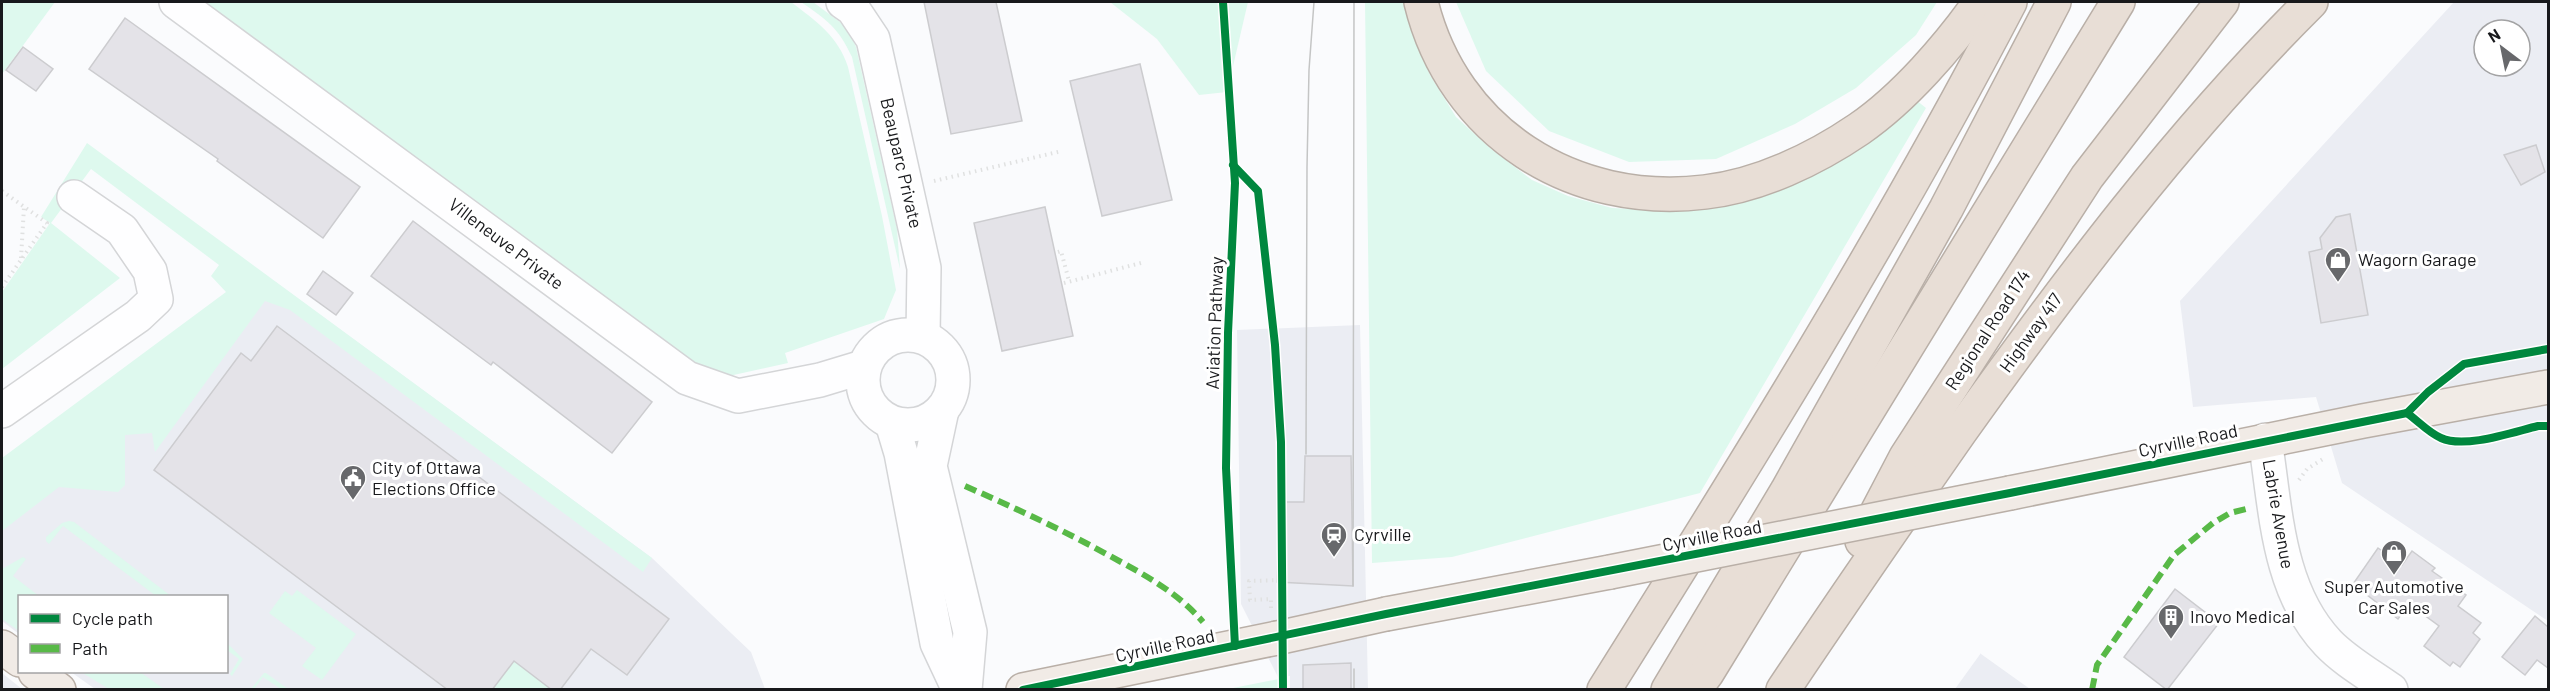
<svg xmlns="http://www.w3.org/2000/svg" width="2550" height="691" font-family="Barlow,sans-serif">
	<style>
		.built { fill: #ebedf3; fill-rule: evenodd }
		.green { fill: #def9ee }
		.building { fill: #e4e3e8; stroke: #cccccf; stroke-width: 1.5 }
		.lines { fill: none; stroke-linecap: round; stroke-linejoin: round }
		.minor-casing { stroke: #d4d5d7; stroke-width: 36 }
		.major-casing { stroke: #b9afa7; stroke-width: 36 }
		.highway-casing { stroke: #b9afa7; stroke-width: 36 }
		.path { stroke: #e0e1e1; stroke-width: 4; stroke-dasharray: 1.5 4.5; stroke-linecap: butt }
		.minor { stroke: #fefeff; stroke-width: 33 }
		.major { stroke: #f1ebe6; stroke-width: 33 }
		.highway { stroke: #e8ded6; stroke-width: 33 }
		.tram { stroke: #c4c5c5; stroke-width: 1.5 }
		.major-bridge-casing { stroke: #b9afa7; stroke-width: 36; stroke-linecap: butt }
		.major-bridge { stroke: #f1ebe6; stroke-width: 33 }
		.quiet { stroke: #58b947; stroke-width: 6; stroke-dasharray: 12 6; stroke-linecap: butt }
		.cycleway-casing { stroke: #fff; stroke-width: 11 }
		.cycleway { stroke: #00873e; stroke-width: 8 }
		.labels { text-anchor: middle; stroke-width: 6; stroke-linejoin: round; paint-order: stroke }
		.street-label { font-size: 18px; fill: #18191c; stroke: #fff }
		.poi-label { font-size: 18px; fill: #18191c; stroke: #fff; text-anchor: start }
	</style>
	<rect width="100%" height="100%" fill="#fafbfd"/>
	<!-- built -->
	<g class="built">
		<path d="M 2454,2 L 2548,2 L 2548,621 L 2342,483 L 2316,397 L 2193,407 L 2180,301 ZM 2484,30 L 2520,30 L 2520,66 L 2484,66 Z"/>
		<polygon points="274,281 652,558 751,652 765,689 95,689 71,672 226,672 226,596 20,596 19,634 2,621 2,485"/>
		<polygon points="1360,325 1368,689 1290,689 1290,676 1278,677 1241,604 1237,330"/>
		<polygon points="1981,653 1981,654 2030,689 1955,689"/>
		<polygon points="2,673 22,689 2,689"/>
	</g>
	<!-- green -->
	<g class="green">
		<polygon points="2,2 55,2 2,74"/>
		<path d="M 205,2 L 791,2 C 816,21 838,36 848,67 L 882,216 L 896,290 L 884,319 L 785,353 L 788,363 L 720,378 L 691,367 L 487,212 Z"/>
		<path d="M 801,2 L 813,2 L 848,28 L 856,47 L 897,229 L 900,269 L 852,57 C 838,27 827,20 801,2 Z"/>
		<polygon points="1110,2 1248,2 1227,92 1199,95 1157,39"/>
		<polygon points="1365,2 1407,2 1413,33 1430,75 1456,117 1490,148 1532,180 1568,196 1612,208 1651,210 1755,196 1827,168 1875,133 1916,100 1926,108 1700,493 1452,557 1372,563"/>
		<polygon points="1456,2 1937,2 1916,35 1856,88 1795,124 1716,159 1629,162 1549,131 1486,71"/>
		<polygon points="87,143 652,558 643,572 290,310 265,301 155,452 152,433 125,435 125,485 118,492 59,487 2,531 2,458 226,292 211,276 219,265 91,169 51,223 120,278 2,369 2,292 50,223 41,217"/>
		<polygon points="69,521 74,522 171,596 156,596 63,526 49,544 46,541 46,537 62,523"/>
		<polygon points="23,557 26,559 13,576 39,596 20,596 19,631 2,619 2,569"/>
		<polygon points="297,590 356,634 322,680 302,666 316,648 269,613 285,591 292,596"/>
		<polygon points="226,642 243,659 232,676 230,674 239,659 227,650"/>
		<polygon points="514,661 552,689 492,690"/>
		<polygon points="81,672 140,672 164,689 109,689"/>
		<polygon points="264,673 266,673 288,689 281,689 263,677 254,689 251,689"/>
		<polygon points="1279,679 1278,689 1228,689"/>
	</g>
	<!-- building -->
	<g class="building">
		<polygon points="924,2 996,2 1022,121 951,134"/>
		<polygon points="125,18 360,187 323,238 217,161 218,159 89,69"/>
		<polygon points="23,47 53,69 36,91 6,70"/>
		<polygon points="1140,64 1172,200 1102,216 1070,81"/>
		<polygon points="2536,145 2545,172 2521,185 2504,155"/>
		<polygon points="1045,207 1073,336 1002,351 974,223"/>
		<polygon points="2350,214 2368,315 2321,323 2309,252 2322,249 2320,238 2336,217"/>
		<polygon points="413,221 652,402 612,453 493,362 491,365 371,276"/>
		<polygon points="323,271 353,293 336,315 307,294"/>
		<polygon points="277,326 669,619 627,675 591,649 560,690 552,690 514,661 492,690 448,690 154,470 241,353 251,361"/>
		<polygon points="1305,456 1351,456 1353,586 1277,582 1279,502 1304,502"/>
		<polygon points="2378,548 2402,565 2412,551 2435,568 2432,571 2466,595 2458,606 2481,623 2473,633 2480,639 2460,667 2453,662 2450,666 2424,646 2439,626 2409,604 2398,619 2353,584"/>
		<polygon points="2175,589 2219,623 2167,690 2124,657"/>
		<polygon points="2535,616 2548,627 2548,668 2537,660 2525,675 2502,657"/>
		<polygon points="1351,663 1351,690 1303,690 1303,665"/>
	</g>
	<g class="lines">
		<!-- minor casing -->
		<g class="minor-casing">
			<g id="minor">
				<polyline points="176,2 687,378 738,396 820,380 863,367"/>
				<polyline points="843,2 853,9 873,39 924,268 923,336"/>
				<circle cx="908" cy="380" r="45"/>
				<polyline points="942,410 930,466 970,632 965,690"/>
				<polyline points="2,411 138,316 156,299 150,271 122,230 74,197"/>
				<polyline points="892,423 901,453 937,643 959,690"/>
				<path d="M 2265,440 C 2276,509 2277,589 2328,643 C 2345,661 2370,675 2391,690"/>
			</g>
		</g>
		<!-- major casing -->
		<g class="major-casing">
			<g id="major">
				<polyline points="2010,493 2363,421 2548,387"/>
				<polyline points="1386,614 1610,572"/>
				<polyline points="2,647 20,660"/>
				<polyline points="35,672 59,690"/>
				<polyline points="1023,690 1277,638"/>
			</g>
		</g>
		<!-- highway casing -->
		<g class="highway-casing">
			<g id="highway">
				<path d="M 1421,2 C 1453,133 1573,208 1705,192 C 1759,186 1815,159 1859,129 C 1904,98 1949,46 1980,2"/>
				<polyline points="1862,541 1906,457 2087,177 2222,2"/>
				<path d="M 1604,690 C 1746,464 1887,238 2010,2"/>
				<polyline points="1668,690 1787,491 1946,209 2054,2"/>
				<polyline points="1694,690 1707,673 2118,2"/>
				<path d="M 1783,690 C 1841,603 1900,518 1960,432 C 2068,281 2179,133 2311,2"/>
			</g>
		</g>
		<!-- path -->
		<g class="path">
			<polyline points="934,181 1062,151"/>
			<polyline points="2,191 47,223 2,287"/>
			<polyline points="1058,252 1061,251 1069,281"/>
			<polyline points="21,258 24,207"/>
			<polyline points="1064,283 1141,263"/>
			<polyline points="2299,480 2307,469 2323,459"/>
			<polyline points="1271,608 1271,599 1250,600 1249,581 1283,580"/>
		</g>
		<!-- minor -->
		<use href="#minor" class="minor"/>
		<!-- major -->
		<use href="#major" class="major"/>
		<!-- highway -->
		<use href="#highway" class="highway"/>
		<!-- tram -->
		<g class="tram">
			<polyline points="1306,454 1307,167 1309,70 1314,2"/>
			<polyline points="1353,586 1354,2"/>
			<polyline points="1354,690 1354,669"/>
		</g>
		<!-- major-bridge casing -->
		<g class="major-bridge-casing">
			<g id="major-bridge">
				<polyline points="1610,572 2010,493"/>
				<polyline points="1277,638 1386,614"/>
			</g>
		</g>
		<!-- major-bridge -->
		<use href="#major-bridge" class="major-bridge"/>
		<!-- quiet -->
		<g class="quiet">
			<path d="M 965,486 C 1015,508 1063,530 1110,556 C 1145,575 1177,592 1203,622"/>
			<polyline points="2092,690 2097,665 2174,555 2213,523 2230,513 2246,509"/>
		</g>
		<!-- cycleway casing -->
		<g class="cycleway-casing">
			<g id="cycleway">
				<polyline points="1223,2 1235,183 1228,333 1226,468 1235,646"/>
				<polyline points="1233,165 1258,191 1275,345 1281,442 1283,690"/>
				<polyline points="2407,413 2428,392 2464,364 2548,349"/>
				<path d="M 2407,413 C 2418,421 2429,433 2441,438 C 2465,449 2513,432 2538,426 L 2548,426"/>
				<polyline points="1023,690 1386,614 2010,493 2407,413"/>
			</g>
		</g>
		<!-- cycleway -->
		<use href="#cycleway" class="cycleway"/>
	</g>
	<!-- icons -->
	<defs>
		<g id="shop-pin" transform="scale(1.35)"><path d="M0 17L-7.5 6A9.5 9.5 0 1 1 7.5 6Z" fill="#67686b" stroke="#fff"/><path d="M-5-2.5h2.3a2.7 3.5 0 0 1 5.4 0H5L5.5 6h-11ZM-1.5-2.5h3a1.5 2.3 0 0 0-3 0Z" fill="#fff"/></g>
		<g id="civic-pin" transform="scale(1.35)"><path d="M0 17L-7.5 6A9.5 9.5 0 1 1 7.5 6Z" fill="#67686b" stroke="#fff"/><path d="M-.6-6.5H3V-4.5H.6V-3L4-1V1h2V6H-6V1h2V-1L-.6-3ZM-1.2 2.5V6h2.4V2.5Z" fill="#fff"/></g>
		<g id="station-pin" transform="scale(1.35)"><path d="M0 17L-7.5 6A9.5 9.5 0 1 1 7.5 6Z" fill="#67686b" stroke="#fff"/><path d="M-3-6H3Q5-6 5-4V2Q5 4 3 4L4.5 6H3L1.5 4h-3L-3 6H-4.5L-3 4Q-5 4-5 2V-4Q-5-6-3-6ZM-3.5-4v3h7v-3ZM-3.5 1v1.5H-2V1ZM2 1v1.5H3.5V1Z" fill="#fff"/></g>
		<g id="building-pin" transform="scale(1.35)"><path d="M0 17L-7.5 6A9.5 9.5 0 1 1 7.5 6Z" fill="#67686b" stroke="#fff"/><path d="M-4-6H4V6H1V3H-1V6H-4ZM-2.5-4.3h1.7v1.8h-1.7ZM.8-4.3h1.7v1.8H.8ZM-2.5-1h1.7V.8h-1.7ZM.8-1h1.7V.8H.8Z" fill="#fff"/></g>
	</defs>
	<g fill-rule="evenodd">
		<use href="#shop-pin" x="2338" y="260"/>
		<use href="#civic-pin" x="353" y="478"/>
		<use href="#station-pin" x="1334" y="535"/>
		<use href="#shop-pin" x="2394" y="553"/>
		<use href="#building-pin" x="2171" y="617"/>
	</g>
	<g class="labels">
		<!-- street labels -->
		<g class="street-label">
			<text transform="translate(901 163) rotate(77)" y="6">Beauparc Private</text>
			<text transform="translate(506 244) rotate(37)" y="6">Villeneuve Private</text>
			<text transform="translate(1215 323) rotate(-88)" y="6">Aviation Pathway</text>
			<text transform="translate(1988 330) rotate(-57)" y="6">Regional Road 174</text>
			<text transform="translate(2031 333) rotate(-54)" y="6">Highway 417</text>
			<text transform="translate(2188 441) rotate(-12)" y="6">Cyrville Road</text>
			<text transform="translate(2278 514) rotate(80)" y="6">Labrie Avenue</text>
			<text transform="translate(1712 536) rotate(-11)" y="6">Cyrville Road</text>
			<text transform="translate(1165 646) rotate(-12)" y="6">Cyrville Road</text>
		</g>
		<!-- poi labels -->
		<g class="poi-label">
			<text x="2358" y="266">Wagorn Garage</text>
			<text x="372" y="474">City of Ottawa<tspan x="372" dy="21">Elections Office</tspan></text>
			<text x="1354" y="541">Cyrville</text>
			<text x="2394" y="593" text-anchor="middle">Super Automotive<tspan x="2394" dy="21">Car Sales</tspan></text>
			<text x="2190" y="623">Inovo Medical</text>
		</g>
	</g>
	<!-- border -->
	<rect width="2550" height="691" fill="none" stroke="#18191c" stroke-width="6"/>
	<!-- legend -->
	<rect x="18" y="595" width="210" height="78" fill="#ffffff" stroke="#a3a3a4" stroke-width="1.5"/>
	<rect x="30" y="614" width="30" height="9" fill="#00873e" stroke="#a3a3a4" stroke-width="1.5"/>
	<text x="72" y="625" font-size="18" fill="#18191c">Cycle path</text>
	<rect x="30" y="644" width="30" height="9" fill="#58b947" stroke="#a3a3a4" stroke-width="1.5"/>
	<text x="72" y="655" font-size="18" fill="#18191c">Path</text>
	<!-- north arrow -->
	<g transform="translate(2502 48) rotate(328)"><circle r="28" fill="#ffffff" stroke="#a3a3a4" stroke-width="1.5"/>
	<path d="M0-4.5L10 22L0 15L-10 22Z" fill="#67686b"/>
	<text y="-9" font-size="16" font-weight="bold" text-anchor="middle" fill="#18191c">N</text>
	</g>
</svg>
